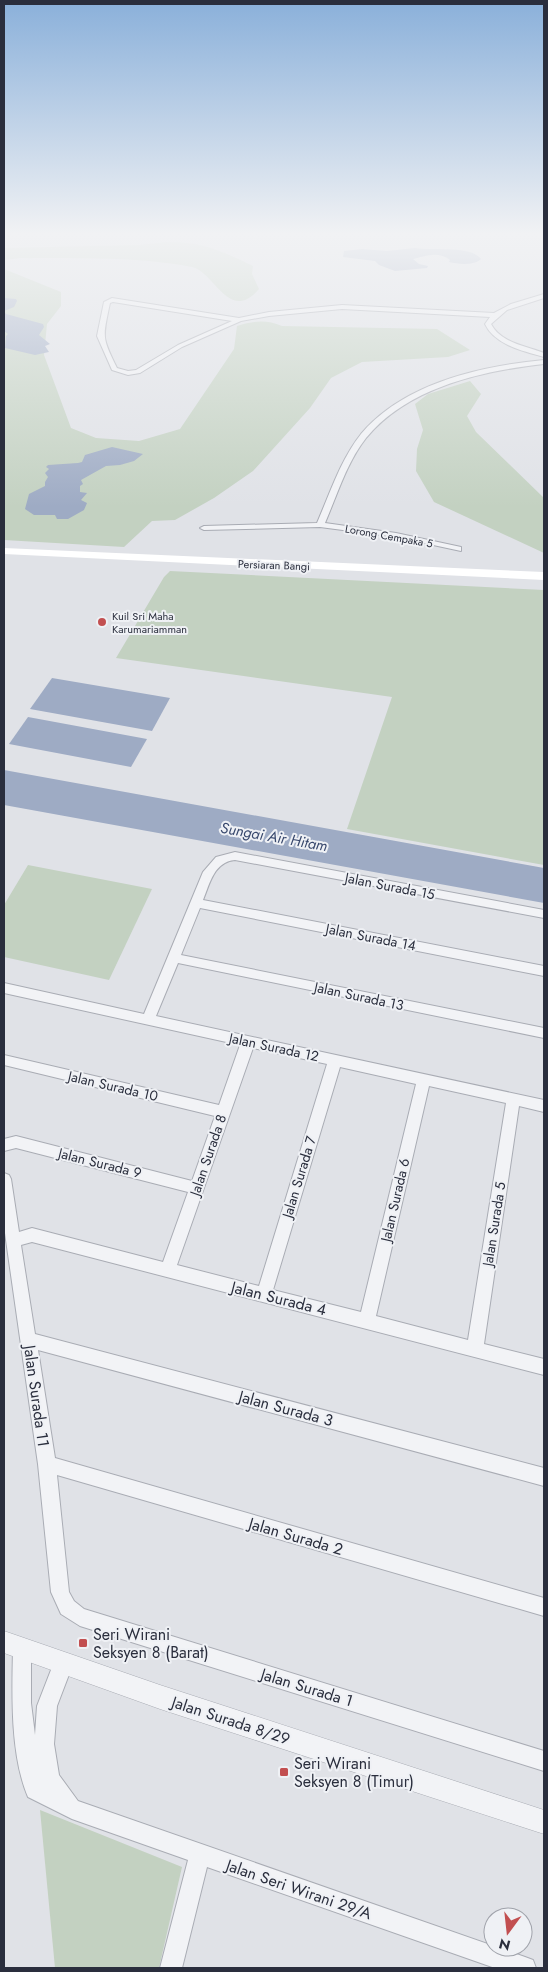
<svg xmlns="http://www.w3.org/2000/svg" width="548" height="1972" font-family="Jost,sans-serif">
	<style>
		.green { fill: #c3d1c1 }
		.water { fill: #9eabc4 }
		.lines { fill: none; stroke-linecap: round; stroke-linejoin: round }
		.minor-casing { stroke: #a9acb4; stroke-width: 2 }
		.tertiary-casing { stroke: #a9acb4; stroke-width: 1 }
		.minor { fill: #f2f3f6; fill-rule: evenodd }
		.tertiary { fill: #f2f3f6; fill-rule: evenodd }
		.secondary { fill: #fff; fill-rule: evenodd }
		.poi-dot { fill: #c24f50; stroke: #eff1f5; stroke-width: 2 }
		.labels { text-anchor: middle; stroke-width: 4; stroke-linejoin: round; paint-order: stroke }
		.far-street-label { font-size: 11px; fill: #2a2e3d; stroke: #eff1f5 }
		.far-poi-label { font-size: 11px; fill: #2a2e3d; stroke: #eff1f5; text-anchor: start }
		.street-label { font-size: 14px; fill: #2a2e3d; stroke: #eff1f5 }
		.water-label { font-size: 15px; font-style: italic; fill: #38486d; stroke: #eff1f5 }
		.near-street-label { font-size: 16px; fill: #2a2e3d; stroke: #eff1f5 }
		.near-poi-label { font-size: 16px; fill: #2a2e3d; stroke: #eff1f5; text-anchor: start }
	</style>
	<rect width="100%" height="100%" fill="#e0e2e7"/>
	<!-- green -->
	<g class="green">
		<path d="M 166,242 C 201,241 222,251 253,266 L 252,274 L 259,289 C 229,324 215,272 192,267 C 136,256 77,259 21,258 L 4,260 L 4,248 L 139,245 Z"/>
		<path d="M 4,269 L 61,292 L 61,306 L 47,324 L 44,355 L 71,428 L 96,438 L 139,441 L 180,429 L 234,349 L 237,326 C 253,321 266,319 282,326 L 437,329 L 470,350 L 448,357 L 362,362 L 331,378 L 310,408 L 253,471 L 214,498 L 175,520 L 152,521 L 124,547 L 4,540 Z"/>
		<polygon points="470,381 481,394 467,416 476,432 544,498 544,553 434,502 416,471 417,449 423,430 415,404 428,394"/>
		<polygon points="170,571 544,590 544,865 347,829 392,697 116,658 164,577"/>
		<polygon points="28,865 152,889 109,980 4,957 4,905"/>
		<polygon points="40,1810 182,1867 159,1968 55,1968"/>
	</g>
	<!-- water -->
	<g class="water">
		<path d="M 415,248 C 434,251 470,245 481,259 C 474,266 458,264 449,262 L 450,260 C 438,250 423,257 413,259 L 419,264 L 428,266 L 427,268 L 395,271 L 379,265 L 375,261 L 343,257 L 344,251 L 362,249 L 387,251 Z"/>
		<polygon points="4,298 16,299 17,301 14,307 4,311 6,314 43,324 44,327 39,335 50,344 45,346 49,352 35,355 5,348 6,336 8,334 4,331"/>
		<polygon points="112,447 143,454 134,461 120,465 106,466 81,480 83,484 80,486 80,492 87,493 81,500 87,503 84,510 68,519 57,519 55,515 34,515 25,509 29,494 45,486 45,482 48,477 45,473 49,469 46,467 48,465 78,463 82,462 85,455"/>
		<polygon points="52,678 170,698 152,731 30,709"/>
		<polygon points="28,717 147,739 131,767 9,744"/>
		<polygon points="4,770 544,868 544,903 4,805"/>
	</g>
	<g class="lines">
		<!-- minor casing -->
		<g class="minor-casing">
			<g id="minor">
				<path d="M 544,294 L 544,298 L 507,310 L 491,324 C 501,343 526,346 544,353 L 544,357 C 523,351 495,345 485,324 L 490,317 L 342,309 L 269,316 L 241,321 L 182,347 L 140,373 L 128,375 L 112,370 L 97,336 L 104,302 L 112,298 L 239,318 L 269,312 L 342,305 L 494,313 L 511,304 ZM 113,302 L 232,321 L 178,345 L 136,370 L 128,371 L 117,368 C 101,336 103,337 110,303 Z"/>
				<path d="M 544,360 L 544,364 C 482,371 408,387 366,438 C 347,462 337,495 325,523 L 396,533 L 461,547 L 461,551 L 396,537 L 320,527 L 204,530 L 200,528 L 204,526 L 317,523 C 330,493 341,459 361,434 C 404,383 481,366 544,360 Z"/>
				<path d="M 235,852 L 544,910 L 544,918 L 235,860 C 214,862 210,883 203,900 L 544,966 L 544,976 L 200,908 L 181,955 L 544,1028 L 544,1038 L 178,963 L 156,1016 L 544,1100 L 544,1112 L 519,1106 L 484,1344 L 544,1359 L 544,1375 L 32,1242 L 21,1245 L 35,1334 L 544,1468 L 544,1486 L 38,1350 L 55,1458 L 544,1598 L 544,1616 L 57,1475 L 69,1592 L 74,1601 L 84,1609 L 544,1751 L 544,1771 L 80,1626 L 61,1614 L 51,1592 L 38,1464 L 4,1226 L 4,1173 L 9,1175 L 11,1179 L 19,1232 L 32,1228 L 163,1262 L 188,1192 L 16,1148 L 4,1151 L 4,1139 L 16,1136 L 192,1181 L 215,1116 L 4,1065 L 4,1055 L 219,1105 L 240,1045 L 4,993 L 4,983 L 144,1014 L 203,872 L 216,857 ZM 253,1048 L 327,1064 L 259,1286 L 177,1265 ZM 340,1067 L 416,1084 L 361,1312 L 273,1290 ZM 429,1086 L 506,1103 L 468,1340 L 376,1316 Z"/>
				<path d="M 22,1640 L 29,1642 L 31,1649 L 31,1703 L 35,1735 L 37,1706 L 56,1657 L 63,1654 L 70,1657 L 73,1664 L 57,1706 L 54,1744 L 59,1775 L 78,1801 L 525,1957 L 533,1960 L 536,1968 L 495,1968 L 207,1867 L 182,1968 L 160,1968 L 188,1860 L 72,1819 L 28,1797 C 10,1755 12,1694 13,1649 L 15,1642 Z"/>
			</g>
		</g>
		<!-- tertiary casing -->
		<g class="tertiary-casing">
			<polygon id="tertiary" points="4,1631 160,1685 544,1810 544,1834 160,1709 4,1653"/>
		</g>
		<!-- minor -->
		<use href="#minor" class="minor"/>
		<!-- tertiary -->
		<use href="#tertiary" class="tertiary"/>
		<!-- secondary -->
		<polygon class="secondary" points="4,548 544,572 544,580 4,554"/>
	</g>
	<!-- sky -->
	<linearGradient id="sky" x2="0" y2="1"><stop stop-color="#8ab0da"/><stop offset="0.46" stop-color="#f1f2f4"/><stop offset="1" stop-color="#f1f2f4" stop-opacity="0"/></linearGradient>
	<rect width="548" height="507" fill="url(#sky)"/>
	<!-- markers -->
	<g class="poi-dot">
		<circle cx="102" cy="622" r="5"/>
		<rect x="78" y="1638" width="10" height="10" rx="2.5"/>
		<rect x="279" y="1767" width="10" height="10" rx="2.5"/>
	</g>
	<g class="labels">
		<!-- far-street labels -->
		<g class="far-street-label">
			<text transform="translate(389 536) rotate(10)" y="4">Lorong Cempaka 5</text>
			<text transform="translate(274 565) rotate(2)" y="4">Persiaran Bangi</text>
		</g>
		<!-- far-poi labels -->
		<g class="far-poi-label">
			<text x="112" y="620">Kuil Sri Maha<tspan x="112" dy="13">Karumariamman</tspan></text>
		</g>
		<!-- street labels -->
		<g class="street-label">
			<text transform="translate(390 886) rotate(11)" y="5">Jalan Surada 15</text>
			<text transform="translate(371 937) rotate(11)" y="5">Jalan Surada 14</text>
			<text transform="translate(359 996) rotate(12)" y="5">Jalan Surada 13</text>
			<text transform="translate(274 1047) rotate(12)" y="5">Jalan Surada 12</text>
			<text transform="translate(113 1086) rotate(13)" y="5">Jalan Surada 10</text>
			<text transform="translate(208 1155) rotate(-71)" y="5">Jalan Surada 8</text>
			<text transform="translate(100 1163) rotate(14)" y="5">Jalan Surada 9</text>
			<text transform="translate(299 1177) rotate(-73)" y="5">Jalan Surada 7</text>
			<text transform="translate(395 1200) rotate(-77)" y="5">Jalan Surada 6</text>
			<text transform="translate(494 1224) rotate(-81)" y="5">Jalan Surada 5</text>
		</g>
		<!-- water labels -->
		<g class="water-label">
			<text transform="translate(274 837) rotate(10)" y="5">Sungai Air Hitam</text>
		</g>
		<!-- near-street labels -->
		<g class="near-street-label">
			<text transform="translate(279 1298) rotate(14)" y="6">Jalan Surada 4</text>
			<text transform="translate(37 1396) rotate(82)" y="6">Jalan Surada 11</text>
			<text transform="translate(286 1408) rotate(15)" y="6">Jalan Surada 3</text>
			<text transform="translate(296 1536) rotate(16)" y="6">Jalan Surada 2</text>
			<text transform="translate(307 1687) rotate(17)" y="6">Jalan Surada 1</text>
			<text transform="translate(231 1720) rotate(18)" y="6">Jalan Surada 8/29</text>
			<text transform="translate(299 1889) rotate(19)" y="6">Jalan Seri Wirani 29/A</text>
		</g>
		<!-- near-poi labels -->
		<g class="near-poi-label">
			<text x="93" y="1640">Seri Wirani<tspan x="93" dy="18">Seksyen 8 (Barat)</tspan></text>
			<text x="294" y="1769">Seri Wirani<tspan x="294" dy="18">Seksyen 8 (Timur)</tspan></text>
		</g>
	</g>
	<!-- border -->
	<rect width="548" height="1972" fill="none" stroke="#2a2e3d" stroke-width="10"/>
	<!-- north arrow -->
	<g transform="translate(508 1932) rotate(195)"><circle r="24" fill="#eff1f5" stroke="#a0a3ab"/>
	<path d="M0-4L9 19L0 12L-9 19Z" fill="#c24f50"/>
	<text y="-8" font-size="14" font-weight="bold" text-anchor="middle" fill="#2a2e3d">N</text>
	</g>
</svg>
